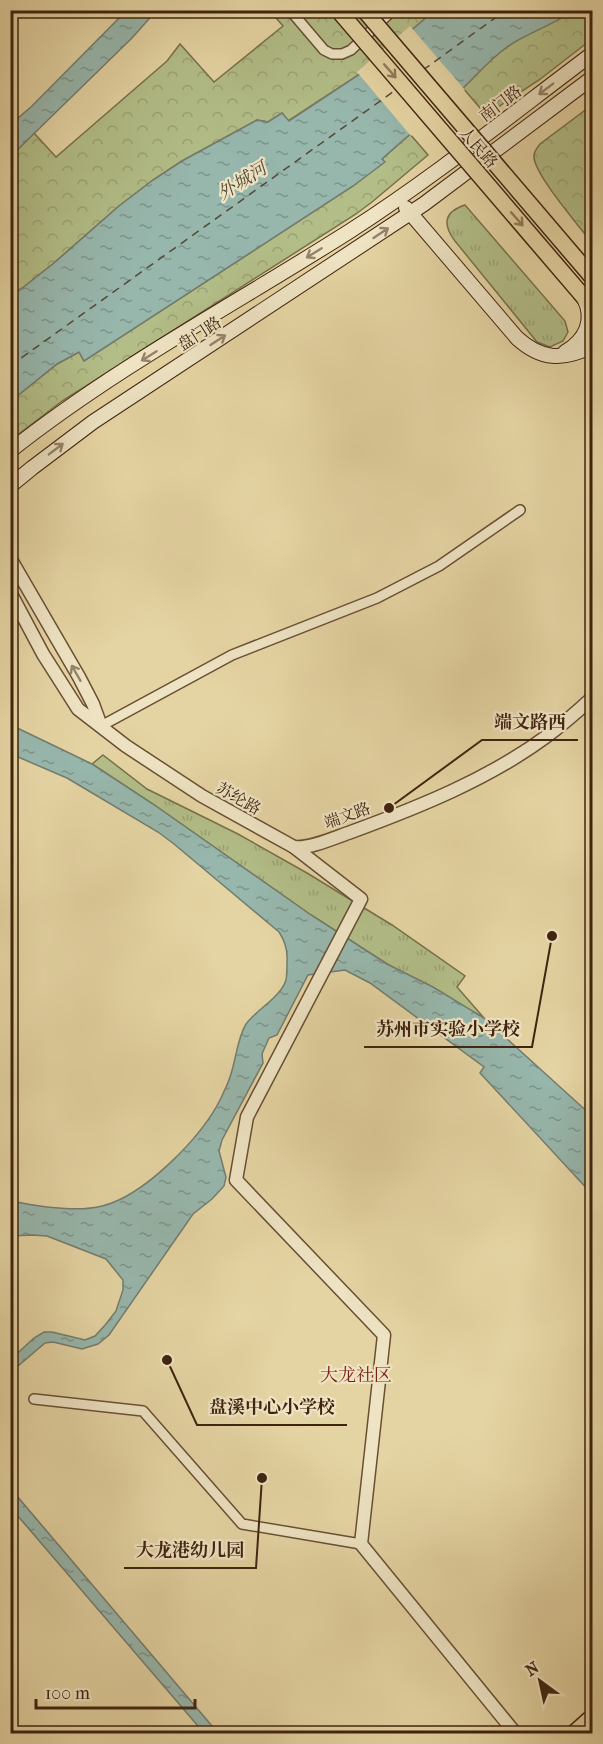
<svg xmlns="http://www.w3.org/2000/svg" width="603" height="1744" font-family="'IM FELL French Canon','Noto Serif SC',serif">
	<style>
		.grass { fill: url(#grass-tufts); stroke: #78704b; stroke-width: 1.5 }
		.park { fill: url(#park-crowns); stroke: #78704b; stroke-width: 1.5 }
		.water { fill: url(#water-ripples); stroke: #747c6e; stroke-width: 1.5 }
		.pier { fill: #e5d4a3 }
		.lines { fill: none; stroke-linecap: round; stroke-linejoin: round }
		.ferry { stroke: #554836; stroke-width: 1.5; stroke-dasharray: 8 6; stroke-linecap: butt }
		.minor-casing { stroke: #684f34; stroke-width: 12 }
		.tertiary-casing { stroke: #684f34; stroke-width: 15 }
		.secondary-casing { stroke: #3f230f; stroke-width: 16 }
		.primary-casing { stroke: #3f230f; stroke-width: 18 }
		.trunk-casing { stroke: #3f230f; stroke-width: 18 }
		.minor { stroke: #eee3c3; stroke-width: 9 }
		.tertiary { stroke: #eee3c3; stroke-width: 12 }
		.secondary { stroke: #eee3c3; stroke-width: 14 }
		.primary { stroke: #e5d4a3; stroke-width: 15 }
		.trunk { stroke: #e5d4a3; stroke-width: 15 }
		.primary-bridge-casing { stroke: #3f230f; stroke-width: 18; stroke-linecap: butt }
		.primary-bridge { stroke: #e5d4a3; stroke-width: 15 }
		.oneway { stroke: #927c59 }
		.oneway2 { stroke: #968369 }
		.labels { text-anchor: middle; stroke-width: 4.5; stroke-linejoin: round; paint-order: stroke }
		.street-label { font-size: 16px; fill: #3f230f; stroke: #eee3c3 }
		.water-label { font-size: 18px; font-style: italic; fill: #554836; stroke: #eee3c3 }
		.neighbourhood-label { font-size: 18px; fill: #7a1f14; stroke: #eee3c3 }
		.leader { fill: none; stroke: #3f230f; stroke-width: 2 }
		.callout-dot { fill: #3f230f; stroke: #eee3c3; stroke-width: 2 }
		.callout-label { font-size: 18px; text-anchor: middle; font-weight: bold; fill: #3f230f; stroke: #eee3c3; stroke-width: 4.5; stroke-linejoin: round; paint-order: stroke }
	</style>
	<defs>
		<pattern id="grass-tufts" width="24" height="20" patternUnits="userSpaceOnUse" patternTransform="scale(1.5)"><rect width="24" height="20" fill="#b2bd87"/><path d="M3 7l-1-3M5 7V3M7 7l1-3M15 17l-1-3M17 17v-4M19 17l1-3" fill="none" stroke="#9aa273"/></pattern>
		<pattern id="park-crowns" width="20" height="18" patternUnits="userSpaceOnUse" patternTransform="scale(1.5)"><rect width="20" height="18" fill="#b2bd87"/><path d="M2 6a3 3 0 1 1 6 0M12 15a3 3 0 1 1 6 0" fill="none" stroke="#9aa273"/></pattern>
		<pattern id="water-ripples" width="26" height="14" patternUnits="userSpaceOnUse" patternTransform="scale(1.5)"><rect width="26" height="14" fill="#97b7ad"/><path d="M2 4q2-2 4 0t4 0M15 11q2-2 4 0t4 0" fill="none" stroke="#7d948b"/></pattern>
	</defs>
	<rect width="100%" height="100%" fill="#e5d4a3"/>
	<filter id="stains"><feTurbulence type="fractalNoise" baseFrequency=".00333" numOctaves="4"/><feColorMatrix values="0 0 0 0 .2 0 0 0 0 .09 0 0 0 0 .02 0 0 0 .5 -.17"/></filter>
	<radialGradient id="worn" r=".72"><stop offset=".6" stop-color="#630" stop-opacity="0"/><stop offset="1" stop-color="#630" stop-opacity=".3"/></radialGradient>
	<!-- grass -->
	<g class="grass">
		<path d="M 465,205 L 565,321 L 568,332 L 563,341 L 550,347 L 537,342 L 455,241 C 443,225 443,212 465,205 Z"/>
		<polygon points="103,755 147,789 238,834 307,873 392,925 465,976 457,987 484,1018 387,964 311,915 153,804 92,764"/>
	</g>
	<!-- park -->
	<g class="park">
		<polygon points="270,11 434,11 360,74 288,121 282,113 268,122 257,120 182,161 153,180 119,206 54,263 11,297 11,156 34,133 56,157 167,61 180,44 214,82 283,26"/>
		<path d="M 572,11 L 592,11 L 592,39 L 539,80 L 486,115 L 463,88 C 481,69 498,51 521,38 C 538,29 556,22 572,11 Z"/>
		<path d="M 592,105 L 592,243 C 580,227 533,173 534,156 C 534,151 537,148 540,144 Z"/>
		<polygon points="410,134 428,155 372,202 356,214 62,401 11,440 11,401 57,364 79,352 84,361 353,186 384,162 382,159"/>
	</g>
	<!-- water -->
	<g class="water">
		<polygon points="126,11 156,11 132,38 11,156 11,124 32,106"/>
		<path d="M 434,11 L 572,11 C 552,26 527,33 507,47 C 490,59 478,74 463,88 C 437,113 408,135 382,159 L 385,162 L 353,186 L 84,361 L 79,352 L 57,364 L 11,401 L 11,297 L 54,263 L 119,206 L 153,180 L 182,161 L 257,120 L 268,122 L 282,113 L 289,121 L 360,74 Z"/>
		<path d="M 11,725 L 92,764 L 153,804 L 311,915 L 387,964 L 433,987 L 484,1018 L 592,1116 L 592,1194 L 480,1073 L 484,1067 L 370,983 L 345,970 L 308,975 L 277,1035 L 269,1038 L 262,1054 L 263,1063 L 222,1140 L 219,1151 L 226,1177 L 224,1186 L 212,1199 L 193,1214 L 109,1335 L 98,1344 L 82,1349 L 53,1342 L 45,1343 L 11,1372 L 10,1360 L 34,1338 L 44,1332 L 52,1332 L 85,1340 L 95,1336 L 106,1324 L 116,1311 L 123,1290 L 123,1280 L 106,1259 L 47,1236 L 32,1235 L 11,1236 L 11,1201 C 36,1206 76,1213 102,1206 C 144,1196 202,1137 221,1098 C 224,1091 228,1084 230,1077 C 236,1060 237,1039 246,1024 C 256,1010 281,997 286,980 C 287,975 287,968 287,962 C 288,950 285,941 279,932 L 174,844 L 158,832 L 67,778 L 11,754 Z"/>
		<polygon points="11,1489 218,1733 204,1733 11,1508"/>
	</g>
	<!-- pier -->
	<polygon class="pier" points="410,26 465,90 411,136 357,72"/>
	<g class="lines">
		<!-- ferry -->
		<g class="ferry">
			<polyline points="423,70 506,10"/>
			<polyline points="10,366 397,89"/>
		</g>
		<!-- minor casing -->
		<g class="minor-casing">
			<g id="minor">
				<polyline points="290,10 324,50 332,54 342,54 351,50 393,10"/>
				<polyline points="101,726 232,655 377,598 439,566 520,510"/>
				<polyline points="34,1399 143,1411 242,1524 361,1544"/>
			</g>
		</g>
		<!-- tertiary casing -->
		<g class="tertiary-casing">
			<g id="tertiary">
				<polyline points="10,558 79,677 93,704 101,726"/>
				<polyline points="10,592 43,654 78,709 126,746 202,796 294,847 361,899 247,1117 236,1180 384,1335 361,1544 516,1734"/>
				<path d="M 294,847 C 310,849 336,837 351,832 C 419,807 489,779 547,736 C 563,724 578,711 592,698"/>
			</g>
		</g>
		<!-- secondary casing -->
		<g class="secondary-casing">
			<g id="secondary">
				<path d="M 406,208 L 517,338 C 541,360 563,361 592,346"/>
				<path d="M 565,352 C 586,340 595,320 584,298"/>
				<path d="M 10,451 C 116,367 237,303 350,231 C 434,177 512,114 592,54"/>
				<polyline points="10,486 32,468 93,422 424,204 592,78"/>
			</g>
		</g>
		<!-- primary casing -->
		<g class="primary-casing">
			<g id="primary">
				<polyline points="582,295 592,307"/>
				<polyline points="573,1734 592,1717"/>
			</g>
		</g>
		<!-- trunk casing -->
		<g class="trunk-casing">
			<polyline id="trunk" points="588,1734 592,1730"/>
		</g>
		<!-- minor -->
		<use href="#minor" class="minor"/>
		<!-- tertiary -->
		<use href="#tertiary" class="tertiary"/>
		<!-- secondary -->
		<use href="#secondary" class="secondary"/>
		<!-- primary -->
		<use href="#primary" class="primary"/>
		<!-- trunk -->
		<use href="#trunk" class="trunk"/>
		<!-- primary-bridge casing -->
		<g class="primary-bridge-casing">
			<g id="primary-bridge">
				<polyline points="338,10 582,295"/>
				<polyline points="364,10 592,277"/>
			</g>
		</g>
		<!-- primary-bridge -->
		<use href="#primary-bridge" class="primary-bridge"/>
	</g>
	<!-- one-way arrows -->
	<defs><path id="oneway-shaft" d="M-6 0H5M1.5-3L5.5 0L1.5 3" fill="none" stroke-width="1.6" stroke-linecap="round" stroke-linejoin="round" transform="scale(1.5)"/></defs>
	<g class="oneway">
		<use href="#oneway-shaft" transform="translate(390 71) rotate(49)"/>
		<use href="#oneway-shaft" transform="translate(517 219) rotate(49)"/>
	</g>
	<g class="oneway2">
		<use href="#oneway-shaft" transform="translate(546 89) rotate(143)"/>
		<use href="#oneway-shaft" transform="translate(381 233) rotate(-34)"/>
		<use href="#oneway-shaft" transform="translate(314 253) rotate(148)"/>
		<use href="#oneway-shaft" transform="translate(218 340) rotate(-33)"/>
		<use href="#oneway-shaft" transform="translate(149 356) rotate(148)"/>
		<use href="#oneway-shaft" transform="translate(56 449) rotate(-37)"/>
		<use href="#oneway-shaft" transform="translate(76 673) rotate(-120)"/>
	</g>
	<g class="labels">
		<!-- street labels -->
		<g class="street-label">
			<text transform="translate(500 103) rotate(-37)" y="6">南门路</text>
			<text transform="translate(479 147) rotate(49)" y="6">人民路</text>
			<text transform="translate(199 333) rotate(-33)" y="6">盘门路</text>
			<text transform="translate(239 798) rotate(29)" y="6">苏纶路</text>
			<text transform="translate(347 815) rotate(-20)" y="6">端文路</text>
		</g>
		<!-- water labels -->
		<g class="water-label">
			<text transform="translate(242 181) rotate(-32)" y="6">外城河</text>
		</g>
		<!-- neighbourhood labels -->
		<g class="neighbourhood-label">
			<text x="356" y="1381">大龙社区</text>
		</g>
	</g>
	<!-- callouts -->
	<path class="leader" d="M389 808L482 740H578M552 936L532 1047H364M167 1360L197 1425H347M262 1478L256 1568H124"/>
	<g class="callout-dot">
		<circle cx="389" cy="808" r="6"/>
		<circle cx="552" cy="936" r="6"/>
		<circle cx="167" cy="1360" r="6"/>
		<circle cx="262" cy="1478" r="6"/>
	</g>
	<g class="callout-label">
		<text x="530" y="728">端文路西</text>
		<text x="448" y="1035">苏州市实验小学校</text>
		<text x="272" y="1413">盘溪中心小学校</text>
		<text x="190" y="1556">大龙港幼儿园</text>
	</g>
	<!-- margin -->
	<rect width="603" height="1744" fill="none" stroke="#e5d4a3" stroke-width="36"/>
	<rect x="12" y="12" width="579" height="1720" fill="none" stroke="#3f230f" stroke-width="3"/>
	<rect x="18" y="18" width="567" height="1708" fill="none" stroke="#3f230f" stroke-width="1.5"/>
	<!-- north arrow -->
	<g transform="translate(540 1681) rotate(327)" stroke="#eee3c3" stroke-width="4.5" paint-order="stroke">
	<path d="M0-4.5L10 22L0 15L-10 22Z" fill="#3f230f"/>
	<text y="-9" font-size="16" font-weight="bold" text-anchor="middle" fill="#3f230f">N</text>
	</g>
	<!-- scale -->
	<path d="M36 1699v9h159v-9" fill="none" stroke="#3f230f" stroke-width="3"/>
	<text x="45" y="1699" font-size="18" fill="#3f230f" stroke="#eee3c3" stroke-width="4.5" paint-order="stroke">100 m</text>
	<rect width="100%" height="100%" filter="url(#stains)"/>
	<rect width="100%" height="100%" fill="url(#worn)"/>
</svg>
